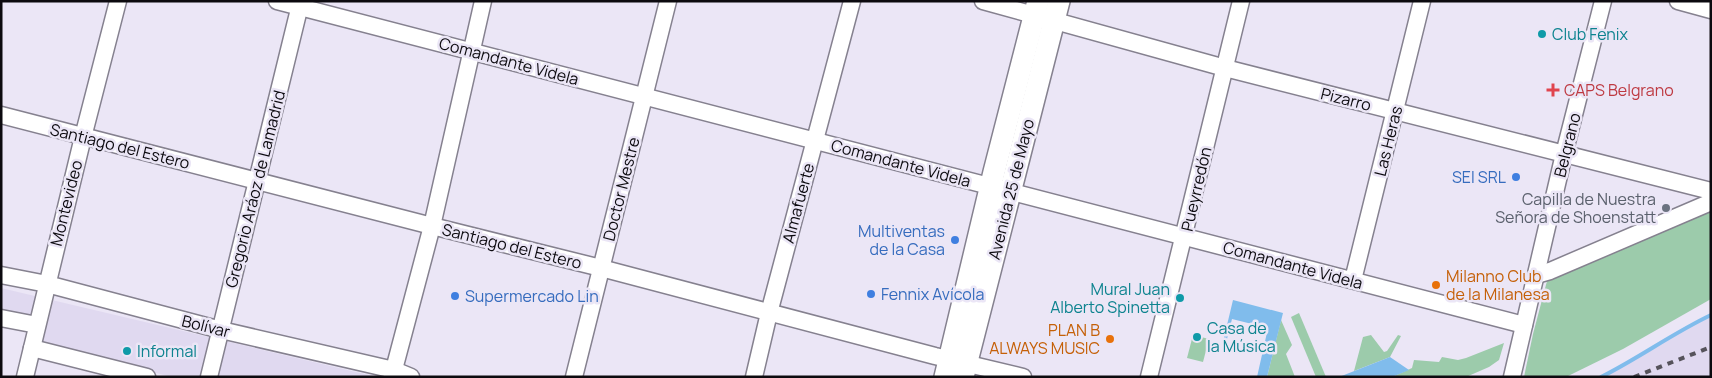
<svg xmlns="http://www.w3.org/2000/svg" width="1712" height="378" font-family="Manrope,sans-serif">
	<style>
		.built { fill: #e0d9f0 }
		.green { fill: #9ccbab }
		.water { fill: #80bcec }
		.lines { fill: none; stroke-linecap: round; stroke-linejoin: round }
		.stream { stroke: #80bcec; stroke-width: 4 }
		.minor-casing { stroke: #85818f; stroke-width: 19 }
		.major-casing { stroke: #85818f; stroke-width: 24 }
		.minor { stroke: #fff; stroke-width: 16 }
		.major { stroke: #fff; stroke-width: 21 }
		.rail { stroke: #56535b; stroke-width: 4; stroke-dasharray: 6 6; stroke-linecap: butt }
		.culture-dot { fill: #0f9aa8; stroke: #ebe6f6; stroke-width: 2 }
		.health-dot { fill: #e0444e; stroke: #ebe6f6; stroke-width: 2 }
		.shop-dot { fill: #3f7fe0; stroke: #ebe6f6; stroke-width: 2 }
		.worship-dot { fill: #6b7280; stroke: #ebe6f6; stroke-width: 2 }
		.food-dot { fill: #e8710a; stroke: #ebe6f6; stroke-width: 2 }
		.labels { text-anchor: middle; stroke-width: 5; stroke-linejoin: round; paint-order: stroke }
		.culture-label { font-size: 16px; fill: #0d838f; stroke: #ebe6f6; text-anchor: start }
		.street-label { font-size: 16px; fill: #0c0a0f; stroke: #ebe6f6 }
		.health-label { font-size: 16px; fill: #be3a42; stroke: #ebe6f6; text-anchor: start }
		.shop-label { font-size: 16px; fill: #366cbe; stroke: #ebe6f6; text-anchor: end }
		.worship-label { font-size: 16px; fill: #5b616d; stroke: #ebe6f6; text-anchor: end }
		.food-label { font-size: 16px; fill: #c56008; stroke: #ebe6f6; text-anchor: start }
	</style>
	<rect width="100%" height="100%" fill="#ebe6f6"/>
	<!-- built -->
	<g class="built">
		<polygon points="1,288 377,377 172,377 39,343 43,325 1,315"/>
		<polygon points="1711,315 1711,377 1601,377 1623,366 1693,324"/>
	</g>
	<!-- green -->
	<g class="green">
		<polygon points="1711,211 1711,299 1623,349 1566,377 1524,377 1533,334 1547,281 1584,263"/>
		<polygon points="1299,313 1326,377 1316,377 1291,317"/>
		<polygon points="1281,320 1292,345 1286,354 1295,377 1267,377"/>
		<polygon points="1193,335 1209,339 1203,362 1187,358"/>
		<polygon points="1371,335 1384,352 1387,351 1398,335 1401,336 1390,357 1354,371 1363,337"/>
		<polygon points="1504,343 1499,360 1489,367 1466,377 1392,377 1412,368 1414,360 1439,362 1442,357 1458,360 1466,358"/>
	</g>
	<!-- water -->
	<g class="water">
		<polygon points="1233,300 1283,313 1267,377 1257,377 1268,328 1232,319 1225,347 1222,346"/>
		<polygon points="1390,357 1409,370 1392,377 1339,377"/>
	</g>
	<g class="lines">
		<!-- stream -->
		<path class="stream" d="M 1601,377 C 1639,358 1673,333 1711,315"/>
		<!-- minor casing -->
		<g class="minor-casing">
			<g id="minor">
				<polyline points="277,1 1524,325"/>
				<polyline points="983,1 1225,68 1711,191"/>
				<polyline points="1678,1 1711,10"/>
				<polyline points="1,115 432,226 601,268 935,356 1023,377"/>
				<polyline points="1,275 47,284 221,330 394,370 411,377"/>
				<polyline points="1536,275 1550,271 1711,202"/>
				<polyline points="1353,280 1422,1"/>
				<polyline points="1,318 37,325"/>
				<polyline points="32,348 147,377"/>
				<polyline points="25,377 83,137 118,1"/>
				<polyline points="209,377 301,1"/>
				<polyline points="392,377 432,226 483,1"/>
				<polyline points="574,377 668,1"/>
				<polyline points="754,377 769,313 852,1"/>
				<polyline points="1149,377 1241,1"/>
				<polyline points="1512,377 1564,154 1603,1"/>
			</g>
		</g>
		<!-- major casing -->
		<g class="major-casing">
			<g id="major">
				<polyline points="945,377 994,172 1038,1"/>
				<polyline points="963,377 1059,1"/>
			</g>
		</g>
		<!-- minor -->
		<use href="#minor" class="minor"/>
		<!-- major -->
		<use href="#major" class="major"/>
		<!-- rail -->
		<polyline class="rail" points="1634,377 1711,347"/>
	</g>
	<!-- markers -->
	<g class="culture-dot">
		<circle cx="1542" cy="34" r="5"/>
		<circle cx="1180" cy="298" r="5"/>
		<circle cx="1197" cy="337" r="5"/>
		<circle cx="127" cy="351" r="5"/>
	</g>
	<path class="health-dot" d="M1550.5 82.5h5v5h5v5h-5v5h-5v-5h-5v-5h5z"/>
	<g class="shop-dot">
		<circle cx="1516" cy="177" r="5"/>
		<circle cx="955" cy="240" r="5"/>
		<circle cx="871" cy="294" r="5"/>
		<circle cx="455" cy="296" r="5"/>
	</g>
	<circle class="worship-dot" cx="1666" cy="208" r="5"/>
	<g class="food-dot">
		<circle cx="1436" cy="285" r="5"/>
		<circle cx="1110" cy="339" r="5"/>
	</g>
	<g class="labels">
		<!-- culture labels -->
		<g class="culture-label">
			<text x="1552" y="40">Club Fenix</text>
			<text x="1170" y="295" text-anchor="end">Mural Juan<tspan x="1170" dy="18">Alberto Spinetta</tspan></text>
			<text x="1207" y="334">Casa de<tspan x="1207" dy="18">la Música</tspan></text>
			<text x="137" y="357">Informal</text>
		</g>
		<!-- street labels -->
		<g class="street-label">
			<text transform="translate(509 61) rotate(15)" y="6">Comandante Videla</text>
			<text transform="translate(1346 99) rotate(14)" y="6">Pizarro</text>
			<text transform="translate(1388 141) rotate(-76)" y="6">Las Heras</text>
			<text transform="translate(1567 145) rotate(-76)" y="6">Belgrano</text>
			<text transform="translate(120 146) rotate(14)" y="6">Santiago del Estero</text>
			<text transform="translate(901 163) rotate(15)" y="6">Comandante Videla</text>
			<text transform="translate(255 189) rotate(-76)" y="6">Gregorio Aráoz de Lamadrid</text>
			<text transform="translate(621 189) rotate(-76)" y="6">Doctor Mestre</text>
			<text transform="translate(1011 189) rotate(-76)" y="6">Avenida 25 de Mayo</text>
			<text transform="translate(1196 189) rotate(-77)" y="6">Pueyrredón</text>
			<text transform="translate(66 203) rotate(-76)" y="6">Montevideo</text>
			<text transform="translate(798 203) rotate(-75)" y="6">Almafuerte</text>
			<text transform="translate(512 246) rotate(14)" y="6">Santiago del Estero</text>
			<text transform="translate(1293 265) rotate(15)" y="6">Comandante Videla</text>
			<text transform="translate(206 326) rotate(14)" y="6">Bolívar</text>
		</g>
		<!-- health labels -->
		<g class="health-label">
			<text x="1564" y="96">CAPS Belgrano</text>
		</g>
		<!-- shop labels -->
		<g class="shop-label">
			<text x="1506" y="183">SEI SRL</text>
			<text x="945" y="237">Multiventas<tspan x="945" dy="18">de la Casa</tspan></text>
			<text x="881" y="300" text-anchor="start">Fennix Avícola</text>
			<text x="465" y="302" text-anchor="start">Supermercado Lin</text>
		</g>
		<!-- worship labels -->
		<g class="worship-label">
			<text x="1656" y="205">Capilla de Nuestra<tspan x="1656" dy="18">Señora de Shoenstatt</tspan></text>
		</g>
		<!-- food labels -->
		<g class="food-label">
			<text x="1446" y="282">Milanno Club<tspan x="1446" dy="18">de la Milanesa</tspan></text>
			<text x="1100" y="336" text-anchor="end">PLAN B<tspan x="1100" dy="18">ALWAYS MUSIC</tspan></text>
		</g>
	</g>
	<!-- border -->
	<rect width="1712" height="378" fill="none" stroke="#0c0a0f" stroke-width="5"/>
</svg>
